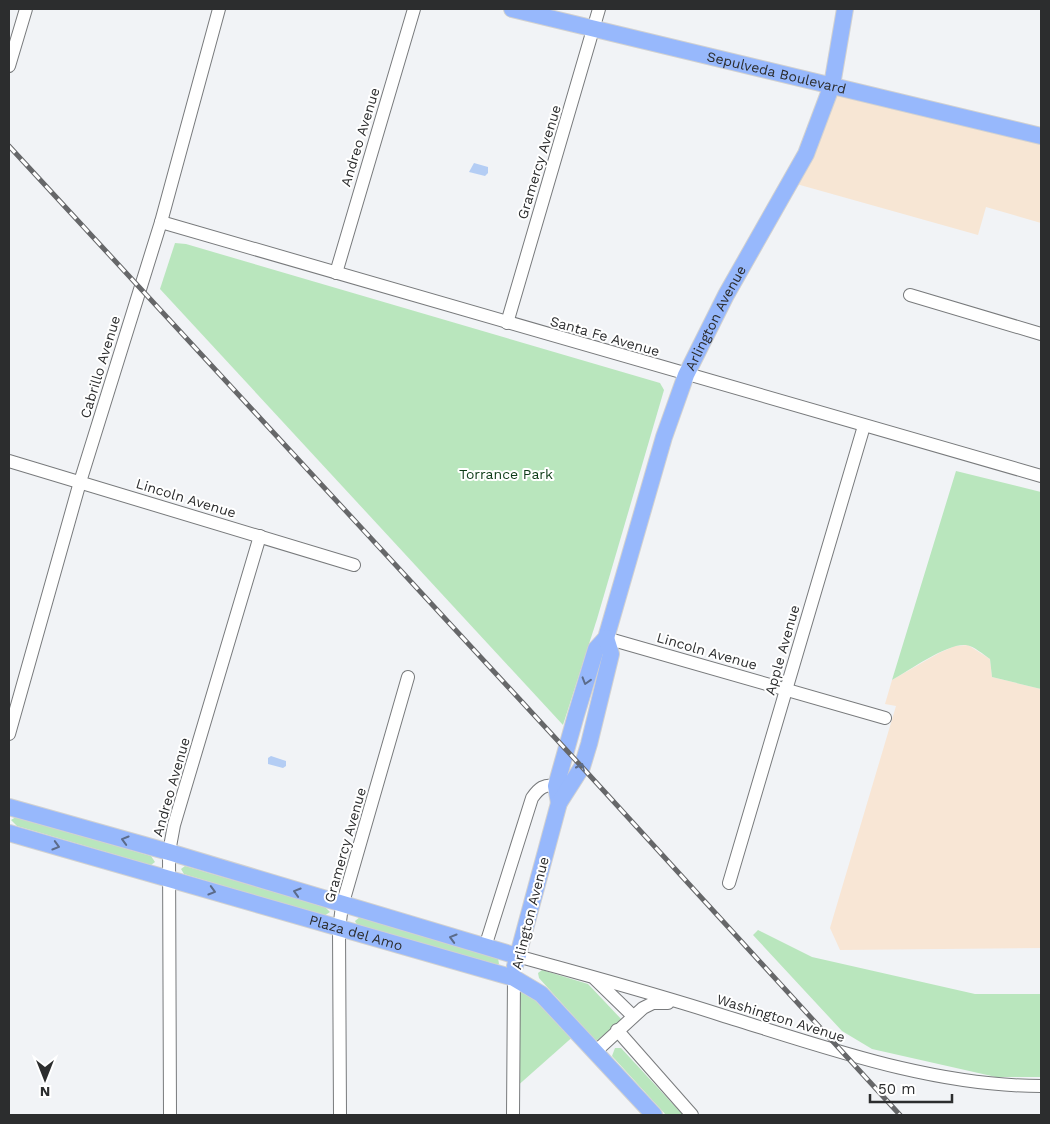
<svg xmlns="http://www.w3.org/2000/svg" width="1050" height="1124" font-family="'Work Sans',sans-serif">
	<style>
		.commercial { fill: #f7e6d4 }
		.education { fill: #f8e6d5 }
		.green { fill: #b9e6bd }
		.water { fill: #b4cdf4 }
		.lines { fill: none; stroke-linecap: round; stroke-linejoin: round }
		.minor-casing { stroke: #787a7c; stroke-width: 14 }
		.major-casing { stroke: #d1d1d1; stroke-width: 18 }
		.minor { stroke: #fff; stroke-width: 12 }
		.major { stroke: #97b8fc; stroke-width: 16 }
		.rail-casing { stroke: #666769; stroke-width: 5 }
		.rail { stroke: #fff; stroke-width: 3; stroke-dasharray: 9; stroke-linecap: butt }
		.oneway { stroke: #5c6c8b }
		.labels { text-anchor: middle; stroke-width: 4; stroke-linejoin: round; paint-order: stroke }
		.street-label { font-size: 14px; fill: #2c2d2e; stroke: #fff }
		.park-label { font-size: 14px; fill: #0d3b17; stroke: #fff }
	</style>
	<rect width="100%" height="100%" fill="#f1f3f6"/>
	<!-- commercial -->
	<polygon class="commercial" points="834,88 1041,140 1041,223 986,207 978,235 793,183"/>
	<!-- education -->
	<polygon class="education" points="968,645 990,659 992,677 1041,689 1041,948 840,950 830,928 896,706 885,704 892,680 939,653 955,646"/>
	<!-- green -->
	<g class="green">
		<polygon points="175,243 186,244 660,383 664,390 597,619 563,725 160,289"/>
		<path d="M 956,471 L 1041,492 L 1041,689 L 992,677 L 990,659 C 984,655 974,646 966,645 C 947,643 910,670 892,680 Z"/>
		<polygon points="16,817 151,856 155,862 151,865 17,826 11,820"/>
		<polygon points="185,866 325,907 330,912 324,916 184,874 181,869"/>
		<polygon points="360,917 498,958 499,964 495,965 357,925 355,921"/>
		<polygon points="758,930 812,957 975,994 1041,994 1041,1077 996,1077 872,1049 842,1031 753,935"/>
		<polygon points="542,970 588,984 622,1020 596,1041 539,978 538,973"/>
		<polygon points="515,980 576,1034 515,1088"/>
		<polygon points="615,1048 621,1048 683,1115 666,1115 612,1056"/>
	</g>
	<!-- water -->
	<g class="water">
		<polygon points="474,163 488,167 488,173 485,176 469,172"/>
		<polygon points="271,756 286,761 286,766 283,768 268,764 268,758"/>
	</g>
	<g class="lines">
		<!-- minor casing -->
		<g class="minor-casing">
			<g id="minor">
				<polyline points="9,66 26,9"/>
				<polyline points="161,222 1041,476"/>
				<polyline points="336,273 414,9"/>
				<polyline points="910,295 1041,334"/>
				<polyline points="507,323 599,9"/>
				<polyline points="9,461 354,565"/>
				<polyline points="606,638 885,718"/>
				<polyline points="9,734 80,482 161,222 219,9"/>
				<polyline points="729,883 864,426"/>
				<path d="M 485,947 L 532,798 C 539,788 544,784 556,786"/>
				<path d="M 517,956 C 585,975 653,993 721,1015 C 825,1047 931,1086 1041,1086"/>
				<polyline points="595,979 633,1016"/>
				<polyline points="617,1030 692,1115"/>
				<polyline points="595,1052 643,1008 653,1003 668,1003"/>
				<polyline points="170,1115 169,852 174,825 260,536"/>
				<polyline points="340,1115 339,929 342,906 408,677"/>
				<polyline points="513,1115 514,978"/>
			</g>
		</g>
		<!-- major casing -->
		<g class="major-casing">
			<g id="major">
				<path id="s1" d="M 512,9 L 1041,136"/>
				<path id="s2" d="M 559,803 L 556,786 L 576,715 L 596,649 L 606,638 L 664,437 L 686,375 L 726,295 L 806,154 L 832,85 L 845,9"/>
				<polyline points="9,807 169,852 517,956"/>
				<path id="s3" d="M 9,833 L 514,978 L 541,994 L 654,1115"/>
				<polyline points="515,966 559,803 582,767 589,744 611,654 606,638"/>
			</g>
		</g>
		<!-- minor -->
		<use href="#minor" class="minor"/>
		<!-- major -->
		<use href="#major" class="major"/>
		<!-- rail casing -->
		<g class="rail-casing">
			<polyline id="rail" points="9,146 582,767 900,1115"/>
		</g>
		<!-- rail -->
		<use href="#rail" class="rail"/>
	</g>
	<!-- one-way arrows -->
	<defs><path id="oneway-chevron" d="M-2-3.5L2.5 0L-2 3.5" fill="none" stroke-width="1.6" stroke-linecap="round" stroke-linejoin="round" transform="scale(1.25)"/></defs>
	<g class="oneway">
		<use href="#oneway-chevron" transform="translate(586 681) rotate(107)"/>
		<use href="#oneway-chevron" transform="translate(581 767) rotate(-66)"/>
		<use href="#oneway-chevron" transform="translate(125 840) rotate(-164)"/>
		<use href="#oneway-chevron" transform="translate(56 846) rotate(16)"/>
		<use href="#oneway-chevron" transform="translate(212 891) rotate(16)"/>
		<use href="#oneway-chevron" transform="translate(297 892) rotate(-163)"/>
		<use href="#oneway-chevron" transform="translate(453 938) rotate(-164)"/>
	</g>
	<g class="labels">
		<!-- street labels -->
		<g class="street-label">
			<text dy="5" stroke="none"><textPath href="#s1" startOffset="272">Sepulveda Boulevard</textPath></text>
			<text transform="translate(360 137) rotate(-73)" y="5">Andreo Avenue</text>
			<text transform="translate(539 162) rotate(-73)" y="5">Gramercy Avenue</text>
			<text dy="5" stroke="none"><textPath href="#s2" startOffset="514">Arlington Avenue</textPath></text>
			<text transform="translate(605 336) rotate(16)" y="5">Santa Fe Avenue</text>
			<text transform="translate(100 367) rotate(-73)" y="5">Cabrillo Avenue</text>
			<text transform="translate(186 498) rotate(17)" y="5">Lincoln Avenue</text>
			<text transform="translate(782 650) rotate(-74)" y="5">Apple Avenue</text>
			<text transform="translate(707 651) rotate(16)" y="5">Lincoln Avenue</text>
			<text transform="translate(171 787) rotate(-74)" y="5">Andreo Avenue</text>
			<text transform="translate(345 845) rotate(-74)" y="5">Gramercy Avenue</text>
			<text transform="translate(530 913) rotate(-76)" y="5">Arlington Avenue</text>
			<text dy="5" stroke="none"><textPath href="#s3" startOffset="361">Plaza del Amo</textPath></text>
			<text transform="translate(781 1018) rotate(17)" y="5">Washington Avenue</text>
		</g>
		<!-- park labels -->
		<g class="park-label">
			<text x="506" y="479">Torrance Park</text>
		</g>
	</g>
	<!-- border -->
	<rect width="1050" height="1124" fill="none" stroke="#2c2d2e" stroke-width="20"/>
	<!-- north arrow -->
	<g transform="translate(45 1079) rotate(180)" stroke="#ffffff" stroke-width="4" paint-order="stroke">
	<path d="M0-4L9 19L0 12L-9 19Z" fill="#2c2d2e"/>
	<text y="-8" font-size="14" font-weight="bold" text-anchor="middle" fill="#2c2d2e">N</text>
	</g>
	<!-- scale -->
	<path d="M870 1094v8h82v-8" fill="none" stroke="#2c2d2e" stroke-width="2.5"/>
	<text x="878" y="1094" font-size="15" fill="#2c2d2e" stroke="#ffffff" stroke-width="4" paint-order="stroke">50 m</text>
</svg>
